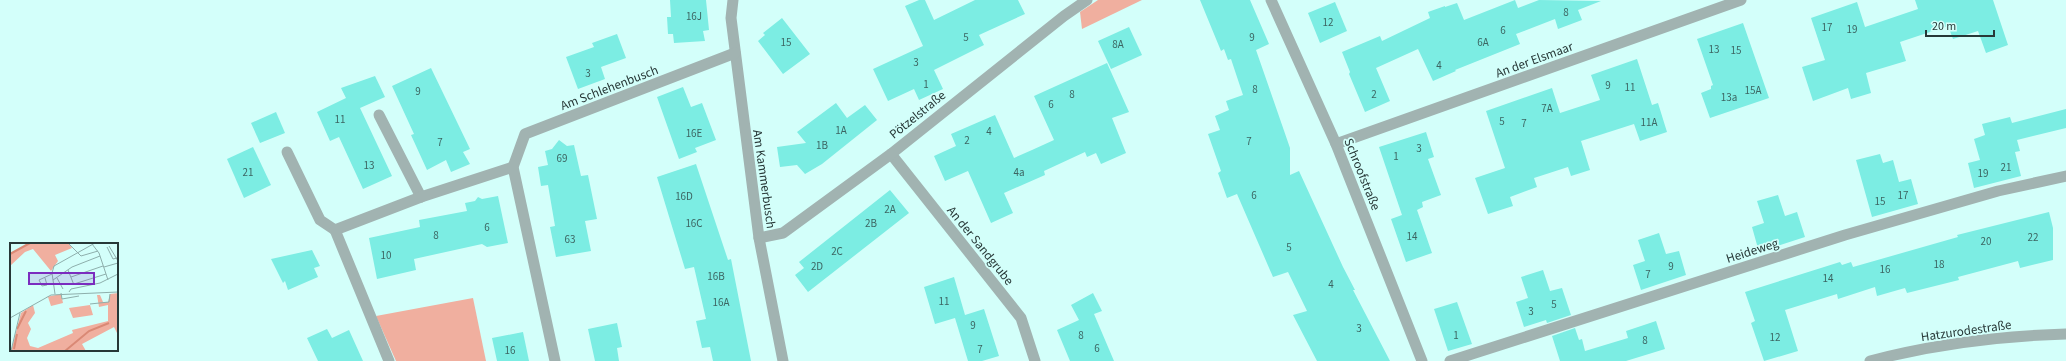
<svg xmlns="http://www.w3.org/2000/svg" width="2066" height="361" font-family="'Source Sans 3',sans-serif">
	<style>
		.green { fill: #f0af9f }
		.building { fill: #7cede3 }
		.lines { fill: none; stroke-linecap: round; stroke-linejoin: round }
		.minor { stroke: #a1b3b1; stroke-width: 11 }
		.labels { text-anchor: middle; stroke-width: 3.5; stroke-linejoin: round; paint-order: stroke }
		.number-label { font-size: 11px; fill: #3c6562 }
		.street-label { font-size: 13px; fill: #273837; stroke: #d3fffa }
		.inset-river { fill: none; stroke: #da8975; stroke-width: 2 }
		.inset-road { fill: none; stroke: #8eafac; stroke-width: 1 }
		.view { fill: #7b2cbf; fill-opacity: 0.15; stroke: #7b2cbf; stroke-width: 2 }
		.inset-edge { fill: none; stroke: #273837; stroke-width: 2 }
	</style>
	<rect width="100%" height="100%" fill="#d3fffa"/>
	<!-- green -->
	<g class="green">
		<polygon points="1098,0 1142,0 1082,29 1080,12"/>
		<polygon points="473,298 486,361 396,361 376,316"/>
	</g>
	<!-- building -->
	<g class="building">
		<polygon points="670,0 706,0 709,30 703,31 705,41 674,43 673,34 668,34 667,17 671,17"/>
		<polygon points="919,0 925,0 934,20 975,0 1018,0 1025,14 979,35 984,45 934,70 943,89 919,100 914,89 888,101 873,69 923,46 905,6"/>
		<polygon points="1200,0 1250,0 1269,44 1256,50 1290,148 1290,175 1299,171 1343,267 1355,290 1353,290 1390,361 1317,361 1293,315 1307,311 1288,272 1273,277 1237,194 1227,198 1218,173 1221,171 1208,134 1220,130 1215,116 1229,110 1226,101 1243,95 1231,59 1228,60 1224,49 1221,51"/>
		<polygon points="1515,0 1518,8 1539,0 1601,1 1578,10 1582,20 1558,29 1555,19 1516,34 1520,44 1455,70 1456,71 1433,81 1418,49 1376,68 1390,101 1365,112 1349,74 1350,72 1342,52 1380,36 1382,41 1430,18 1428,12 1445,6 1445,7 1457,3 1464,20"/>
		<polygon points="1915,0 1993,0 2008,45 1986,53 1978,31 1953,39 1948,26 1900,42 1906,61 1866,73 1871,93 1851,99 1848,88 1813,101 1802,67 1825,60 1811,18 1857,2 1865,27 1918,9"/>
		<polygon points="1335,2 1347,31 1320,43 1308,13"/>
		<polygon points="782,18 810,54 783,74 758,41 765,35 763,33"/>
		<polygon points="1743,23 1769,98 1710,118 1701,93 1711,89 1711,86 1713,85 1697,39"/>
		<polygon points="1129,27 1142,55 1111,69 1098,41"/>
		<polygon points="617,34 626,58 601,67 605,79 578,89 566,57 594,47 592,43"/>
		<polygon points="1637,59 1652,105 1658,103 1667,132 1640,141 1634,124 1581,141 1590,170 1571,176 1568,167 1534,178 1537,187 1510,197 1513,206 1488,214 1475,178 1505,168 1486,111 1552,88 1560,113 1600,100 1591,75"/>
		<polygon points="1107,63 1129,112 1112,118 1126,153 1101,164 1096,153 1087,157 1085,152 1044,171 1045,175 1004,193 1013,213 991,223 968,171 945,181 934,156 956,146 951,134 995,115 1014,158 1032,150 1054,140 1034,96"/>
		<polygon points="431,68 470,149 463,152 470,164 451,172 446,160 427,170 411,135 414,134 392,86"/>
		<polygon points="375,76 385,97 360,108 392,176 363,189 339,137 330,141 317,112 346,98 341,88"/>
		<polygon points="683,87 691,107 702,103 716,140 695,148 697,152 679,159 657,97"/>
		<polygon points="836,103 847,118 865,105 877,120 822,164 805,174 797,165 780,167 777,147 806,143 797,132"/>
		<polygon points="2066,109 2066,128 2017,140 2020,151 2015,152 2021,176 1974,188 1968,163 1980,160 1974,139 1985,135 1982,124 2010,117 2012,123"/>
		<polygon points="276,112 285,133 260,143 251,123"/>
		<polygon points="1426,132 1434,157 1428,159 1441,195 1422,202 1423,207 1417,210 1432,253 1406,262 1391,219 1402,215 1379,147"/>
		<polygon points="559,140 567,146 574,145 581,176 588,175 597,219 585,221 591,251 556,257 550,227 555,226 548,185 541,186 538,167 548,165 545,151 552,149"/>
		<polygon points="253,147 271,185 244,198 227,159"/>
		<polygon points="1880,154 1883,163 1893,160 1899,182 1911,179 1918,204 1872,217 1856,160"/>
		<polygon points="696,164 728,260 731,259 751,361 713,361 710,347 702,348 696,321 706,319 694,267 685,269 657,177"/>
		<polygon points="890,190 909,213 808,292 795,275 804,268 799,262"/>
		<polygon points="1778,195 1785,216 1797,212 1805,237 1759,252 1752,227 1764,223 1757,201"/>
		<polygon points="498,196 508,243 487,247 482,244 414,259 416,270 377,279 369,238 420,227 419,220 467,211 465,203 475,201 478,197 482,199"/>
		<polygon points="2049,212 2053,228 2053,260 2020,268 2018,261 1958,277 1959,280 1907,293 1905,288 1877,296 1875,287 1838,299 1837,294 1785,310 1798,351 1764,361 1751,323 1755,321 1745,292 1840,262 1842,265 1851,262 1853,267 1958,237 1957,235"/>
		<polygon points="1659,233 1666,254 1679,251 1686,275 1641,290 1633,265 1645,261 1638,240"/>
		<polygon points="312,250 320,266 314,268 318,277 288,290 285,281 283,283 271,259"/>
		<polygon points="1543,270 1550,291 1562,288 1571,315 1547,323 1546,320 1524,327 1516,302 1528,298 1521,277"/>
		<polygon points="954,277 965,315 984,309 999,356 982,361 968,361 955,318 935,324 924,287"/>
		<polygon points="1093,293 1102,311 1094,314 1114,361 1070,361 1057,330 1079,320 1071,305"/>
		<polygon points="1457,302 1472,344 1448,351 1434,309"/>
		<polygon points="1656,321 1665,349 1626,361 1560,361 1552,336 1575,328 1579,340 1582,339 1585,351 1628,338 1626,331"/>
		<polygon points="617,323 622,347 617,348 619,361 595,361 588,329"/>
		<polygon points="327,329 332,338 349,330 363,361 318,361 307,338"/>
		<polygon points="523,332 529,361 497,361 492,338"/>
	</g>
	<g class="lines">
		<!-- minor -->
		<g class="minor">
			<polyline points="733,0 731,18 759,238 783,361"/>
			<polyline points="1271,0 1336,144 1422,361"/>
			<polyline points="379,115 421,197"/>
			<polyline points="1336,144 1741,0"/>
			<polyline points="287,152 320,220 335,230"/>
			<polyline points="891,154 1021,318 1035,361"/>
			<polyline points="759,238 783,233 891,154 1064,16 1087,0"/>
			<polyline points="389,361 335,230 421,197 513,167"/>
			<polyline points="555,361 513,167 525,134 735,53"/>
			<polyline points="1450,361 1845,235 1998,191 2066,176"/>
			<path d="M 1870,361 C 1934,344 2001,336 2066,334"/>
		</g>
	</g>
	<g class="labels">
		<!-- number labels -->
		<g class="number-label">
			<text x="1566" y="16">8</text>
			<text x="694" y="20">16J</text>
			<text x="1328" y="26">12</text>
			<text x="1827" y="31">17</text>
			<text x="1852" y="33">19</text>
			<text x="1503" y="34">6</text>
			<text x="966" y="41">5</text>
			<text x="1252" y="41">9</text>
			<text x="786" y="46">15</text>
			<text x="1483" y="46">6A</text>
			<text x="1118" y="48">8A</text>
			<text x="1714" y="53">13</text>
			<text x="1736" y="54">15</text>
			<text x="916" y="66">3</text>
			<text x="1439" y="69">4</text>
			<text x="588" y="77">3</text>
			<text x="926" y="88">1</text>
			<text x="1608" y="89">9</text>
			<text x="1630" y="91">11</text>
			<text x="1255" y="93">8</text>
			<text x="1753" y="94">15A</text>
			<text x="418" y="95">9</text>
			<text x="1072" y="98">8</text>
			<text x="1374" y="98">2</text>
			<text x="1729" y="101">13a</text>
			<text x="1051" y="108">6</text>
			<text x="1547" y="112">7A</text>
			<text x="340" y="123">11</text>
			<text x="1502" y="125">5</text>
			<text x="1649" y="126">11A</text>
			<text x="1524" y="127">7</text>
			<text x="841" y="134">1A</text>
			<text x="989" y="135">4</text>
			<text x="694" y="137">16E</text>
			<text x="967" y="144">2</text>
			<text x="1249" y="145">7</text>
			<text x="440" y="146">7</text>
			<text x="822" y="149">1B</text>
			<text x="1419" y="152">3</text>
			<text x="1396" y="160">1</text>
			<text x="562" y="162">69</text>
			<text x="369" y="169">13</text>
			<text x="2006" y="171">21</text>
			<text x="248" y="176">21</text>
			<text x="1019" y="176">4a</text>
			<text x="1983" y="177">19</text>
			<text x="1254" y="199">6</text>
			<text x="1903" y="199">17</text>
			<text x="684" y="200">16D</text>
			<text x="1880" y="205">15</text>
			<text x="890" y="213">2A</text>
			<text x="694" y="227">16C</text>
			<text x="871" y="227">2B</text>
			<text x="487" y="231">6</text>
			<text x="436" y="239">8</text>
			<text x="1412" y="240">14</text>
			<text x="2033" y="241">22</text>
			<text x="570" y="243">63</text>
			<text x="1986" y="245">20</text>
			<text x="1289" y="251">5</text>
			<text x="837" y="255">2C</text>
			<text x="386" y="259">10</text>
			<text x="1939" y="268">18</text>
			<text x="817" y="270">2D</text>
			<text x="1671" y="270">9</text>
			<text x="1885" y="273">16</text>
			<text x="1648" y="278">7</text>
			<text x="716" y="280">16B</text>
			<text x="1828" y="282">14</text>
			<text x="1331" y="288">4</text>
			<text x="944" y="305">11</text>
			<text x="721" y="306">16A</text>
			<text x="1554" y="308">5</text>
			<text x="1531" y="315">3</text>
			<text x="973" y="329">9</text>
			<text x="1359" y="332">3</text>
			<text x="1081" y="339">8</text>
			<text x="1456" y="339">1</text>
			<text x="1775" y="341">12</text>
			<text x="1645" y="344">8</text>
			<text x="1097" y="352">6</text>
			<text x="980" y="353">7</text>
			<text x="510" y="354">16</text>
		</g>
		<!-- street labels -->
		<g class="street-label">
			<text transform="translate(1534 59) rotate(-20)" y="5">An der Elsmaar</text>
			<text transform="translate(609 87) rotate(-21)" y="5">Am Schlehenbusch</text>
			<text transform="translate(917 114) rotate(-39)" y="5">Pötzelstraße</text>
			<text transform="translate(1363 174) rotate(68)" y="5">Schroofstraße</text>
			<text transform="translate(765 179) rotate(82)" y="5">Am Kammerbusch</text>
			<text transform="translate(981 245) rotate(51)" y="5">An der Sandgrube</text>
			<text transform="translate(1752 250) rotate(-18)" y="5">Heideweg</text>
			<text transform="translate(1966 330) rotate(-8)" y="5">Hatzurodestraße</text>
		</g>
	</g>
	<!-- overview -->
	<g transform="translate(10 243)">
		<rect width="108" height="108" fill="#d3fffa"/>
		<path d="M 19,0 L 58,0 L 62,5 L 45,12 L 48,18 L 41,28 L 23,6 L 15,9 L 0,23 L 0,11 ZM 108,50 L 108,92 L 104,84 L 72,101 L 76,108 L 1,108 L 11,70 L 23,62 L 25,70 L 18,80 L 21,86 L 17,95 L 20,103 L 28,105 L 63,90 L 62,87 L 98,78 L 98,62 L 89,64 L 87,52 L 90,52 L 93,59 L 98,59 L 100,51 ZM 51,51 L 53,60 L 41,63 L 38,54 L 36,54 ZM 80,62 L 83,72 L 63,75 L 59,65 Z" fill="#f0af9f"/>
		<path class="inset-river" d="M 0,11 L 20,0M 7,86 L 16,68M 4,106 L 7,91M 55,108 L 79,88 L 99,80"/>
		<path class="inset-road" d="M 59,1 L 71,13 L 88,8M 82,1 L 89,10 L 98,37M 99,3 L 108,18M 97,4 L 103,16 L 107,15M 94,24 L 108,20M 58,27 L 64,42M 61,34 L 93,23M 35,35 L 37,42 L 32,43 L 29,37 L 42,31M 47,35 L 53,46M 43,37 L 62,24 L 90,13M 64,41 L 96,31M 59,49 L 61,46 L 90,40 L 108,31M 51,50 L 52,56 L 69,53M 45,51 L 42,30 L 44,23 L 85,0M 80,61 L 99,59 L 100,51M 0,75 L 41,52 L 108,49M 1,108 L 10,70"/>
		<path class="view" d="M 19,30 L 84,30 L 84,41 L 19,41 Z"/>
		<rect width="108" height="108" class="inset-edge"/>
	</g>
	<!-- scale -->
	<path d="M1926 30v6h68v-6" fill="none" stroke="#273837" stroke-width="2"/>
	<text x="1932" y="30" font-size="12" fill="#273837" stroke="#d3fffa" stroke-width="3" paint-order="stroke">20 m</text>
</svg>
